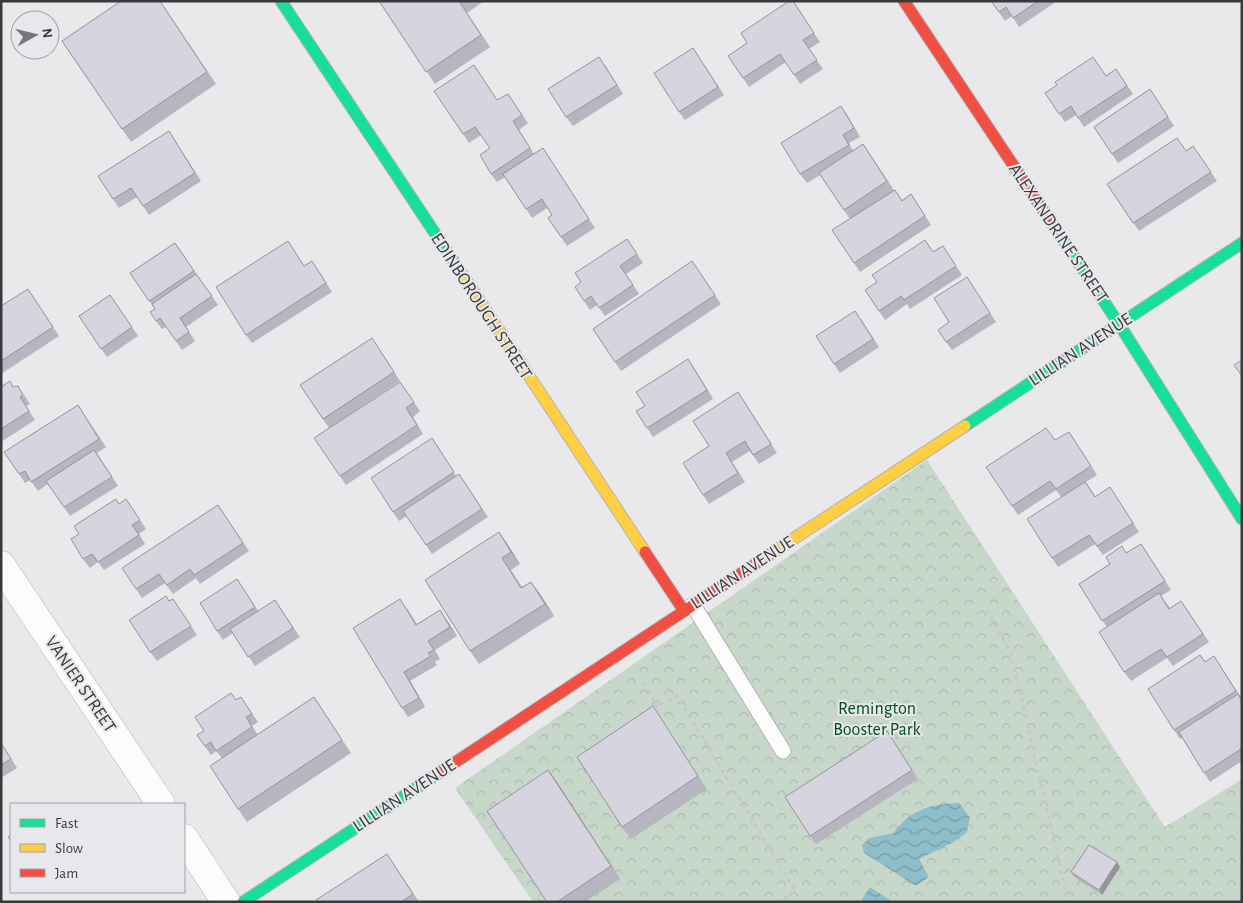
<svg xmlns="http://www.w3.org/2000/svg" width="1243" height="903" font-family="'Alegreya Sans',sans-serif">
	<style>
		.park { fill: url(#park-crowns) }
		.water { fill: url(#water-waves) }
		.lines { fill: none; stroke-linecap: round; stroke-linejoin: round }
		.lane-casing { stroke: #b3b3b5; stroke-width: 17 }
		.street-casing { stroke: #b3b3b5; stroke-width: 29 }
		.fast-casing { stroke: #b3b3b5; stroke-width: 13 }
		.slow-casing { stroke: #b3b3b5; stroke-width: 13 }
		.jam-casing { stroke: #b3b3b5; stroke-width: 13 }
		.path { stroke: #c8c8c9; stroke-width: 3; stroke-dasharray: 4 4; stroke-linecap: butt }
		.lane { stroke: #fcfcfc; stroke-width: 15 }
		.street { stroke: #fcfcfc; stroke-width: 28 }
		.fast { stroke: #16e098; stroke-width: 11 }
		.slow { stroke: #ffcf43; stroke-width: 11 }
		.jam { stroke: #f24e42; stroke-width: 11 }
		.wall { fill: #b7b6c0 }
		.shaded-wall { fill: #95949c }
		.building { fill: #d5d4df; stroke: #95949c }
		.labels { text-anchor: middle; stroke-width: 4; stroke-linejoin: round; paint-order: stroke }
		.street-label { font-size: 18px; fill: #3a3a3c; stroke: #e8e8ec }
		.park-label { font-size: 18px; fill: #004e20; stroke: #e8e8ec }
	</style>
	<defs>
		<pattern id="park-crowns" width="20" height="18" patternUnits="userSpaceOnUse" patternTransform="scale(1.25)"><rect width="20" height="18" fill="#c7d8cb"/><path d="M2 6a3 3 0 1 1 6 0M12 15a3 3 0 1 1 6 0" fill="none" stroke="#acbaaf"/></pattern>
		<pattern id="water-waves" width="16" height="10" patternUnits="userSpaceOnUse" patternTransform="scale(1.25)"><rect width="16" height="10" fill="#8fbecb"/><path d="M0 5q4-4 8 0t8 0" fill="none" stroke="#769ba6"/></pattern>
	</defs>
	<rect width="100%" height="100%" fill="#e9e9eb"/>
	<!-- park -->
	<polygon class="park" points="927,460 1165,827 1242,779 1242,902 533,902 455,788"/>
	<!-- water -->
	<g class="water">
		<path d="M 959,803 L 970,817 L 967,832 L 954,842 L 919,859 L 929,877 L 916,886 L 864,853 L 862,845 L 869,838 L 894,833 C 909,809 933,804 959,803 Z"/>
		<polygon points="870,887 893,902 860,902"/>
	</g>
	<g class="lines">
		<!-- lane casing -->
		<g class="lane-casing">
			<polyline id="lane" points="693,605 783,751"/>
		</g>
		<!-- street casing -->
		<g class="street-casing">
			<g id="street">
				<polyline points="1,565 161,804"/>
				<polyline points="184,838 226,902"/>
			</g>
		</g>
		<!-- fast casing -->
		<g class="fast-casing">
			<g id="fast">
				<polyline points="281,1 456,265"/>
				<polyline points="1061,237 1119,324 1242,519"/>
				<polyline points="965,426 1242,243"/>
				<polyline points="243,902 436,775"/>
			</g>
		</g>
		<!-- slow casing -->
		<g class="slow-casing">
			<g id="slow">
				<polyline points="456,265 645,552"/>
				<polyline points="775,551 965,426"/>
			</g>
		</g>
		<!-- jam casing -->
		<g class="jam-casing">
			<g id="jam">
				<polyline points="904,1 1061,237"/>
				<polyline points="645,552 684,611"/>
				<polyline points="436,775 775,551"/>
			</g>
		</g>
		<!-- path -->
		<g class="path">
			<polyline points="987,610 1011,653 1068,902"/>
			<polyline points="644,683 657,707 677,696 795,891 780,902"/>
		</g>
		<!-- lane -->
		<use href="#lane" class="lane"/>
		<!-- street -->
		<use href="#street" class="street"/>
		<!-- fast -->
		<use href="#fast" class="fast"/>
		<!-- slow -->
		<use href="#slow" class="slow"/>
		<!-- jam -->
		<use href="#jam" class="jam"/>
	</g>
	<!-- wall -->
	<g class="wall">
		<polygon points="160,1 216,84 131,142 62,41"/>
		<polygon points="379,1 484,1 467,13 490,47 435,84"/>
		<polygon points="793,1 820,42 809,49 823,69 800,84 786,62 749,87 728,56 747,43"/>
		<polygon points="991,1 1057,1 1019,27 1012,16 1005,21"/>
		<polygon points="693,48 724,95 685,120 679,112"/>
		<polygon points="605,65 623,94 573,126 566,117"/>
		<polygon points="1116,69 1133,94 1084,127 1076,115 1065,122 1045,93 1106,76"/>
		<polygon points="1150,89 1174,126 1118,163 1094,127"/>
		<polygon points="508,94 528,123 519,130 534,154 549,157 595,228 567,246 548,218 552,215 547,208 532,218 505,177 497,182 491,174 490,148 481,135 469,143 463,134 497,100"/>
		<polygon points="841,106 860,137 849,143 853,151 863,144 894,190 902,200 911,194 931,225 860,272 854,263 850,219 820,175 807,183 800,174"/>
		<polygon points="169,131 201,181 149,215 137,197 119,208 113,199"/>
		<polygon points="1193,146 1217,181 1139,231 1107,184 1186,151"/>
		<polygon points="627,239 643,263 626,274 639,294 605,316 597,305 590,310 584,301 581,282"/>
		<polygon points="288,241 304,266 318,270 332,292 252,343 246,335"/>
		<polygon points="175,243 218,305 186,327 195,341 182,350 166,327 162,329 156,321 155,309 130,273"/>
		<polygon points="933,252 949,255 962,275 910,309 907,304 885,320 865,290"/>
		<polygon points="692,261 721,304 621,371 615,362"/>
		<polygon points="967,277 996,322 952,350 946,342 949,322"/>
		<polygon points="110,295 138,336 107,357 79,316"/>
		<polygon points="34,298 59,336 1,374 1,306"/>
		<polygon points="861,319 879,347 840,373 834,364"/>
		<polygon points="372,338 400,381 329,428 300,385"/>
		<polygon points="688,359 713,399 653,437 647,428 645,406"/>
		<polygon points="400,382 420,411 413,417 423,434 346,485 340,476"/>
		<polygon points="1,387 13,387 24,395 30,404 26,406 35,420 1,442"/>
		<polygon points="744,401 777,453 759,464 750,451 732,462 745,482 709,504 703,495 709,446"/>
		<polygon points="78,405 106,447 97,453 118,486 70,516 48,484 38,491 30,480 25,483 19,474"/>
		<polygon points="1069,432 1097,475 1086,482 1095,496 1116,496 1139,532 1103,555 1095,544 1058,567 1052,558 1061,497 1056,490 1018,515 1012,506"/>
		<polygon points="432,438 456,476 459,474 488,517 432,554 407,516 399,521 393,512"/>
		<polygon points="126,499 146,529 139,534 145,544 104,570 98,562 90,568 83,559 119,504"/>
		<polygon points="218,505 249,551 200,584 196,578 173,594 165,583 142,598 122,568"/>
		<polygon points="499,532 520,564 511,570 522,587 531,582 554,616 479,664 470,651"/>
		<polygon points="1126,553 1147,553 1171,590 1161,596 1170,608 1181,601 1209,642 1173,666 1167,658 1131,681 1124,672 1107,627 1079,584"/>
		<polygon points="243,588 258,611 281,609 300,637 255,666 233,633 223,640 217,631"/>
		<polygon points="173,599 197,635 157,661 150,652 170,601"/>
		<polygon points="407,608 417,624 440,610 457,636 435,650 440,659 435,662 437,665 410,681 425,707 408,717 402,708"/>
		<polygon points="1200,655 1205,662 1220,665 1242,699 1242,761 1210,782 1182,738 1180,739 1174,730"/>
		<polygon points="314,697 351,753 247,822 238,809 222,758 216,751 211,755 197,735 204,731 236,700 247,706 258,722 252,726 258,735"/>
		<polygon points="661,719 707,789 631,839 622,827"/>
		<polygon points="887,731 918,779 816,844 810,836"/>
		<polygon points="1,742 17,768 1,778"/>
		<polygon points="548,770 620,879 585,902 547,902"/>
		<polygon points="393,863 419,902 316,902"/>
		<polygon points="1120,867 1102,895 1074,877 1071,872"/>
	</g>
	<!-- shaded-wall -->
	<g class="shaded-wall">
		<polygon points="841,106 847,115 860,137 854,128"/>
		<polygon points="688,359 694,368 713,399 707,390"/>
		<polygon points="499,532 508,545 520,564 511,552"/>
		<polygon points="531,582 540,594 554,616 545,604"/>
		<polygon points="440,610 446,619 457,636 450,627"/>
		<polygon points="404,672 410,681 425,707 419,698"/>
		<polygon points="548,770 557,782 620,879 611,866"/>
		<polygon points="1117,862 1120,867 1102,895 1099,890"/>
	</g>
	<!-- building -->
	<g class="building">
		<polygon points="121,1 160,1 207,72 122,129 62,41"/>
		<polygon points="379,1 459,1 481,35 426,72"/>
		<polygon points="789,1 793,1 814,33 803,40 817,60 794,75 780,54 743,78 728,56 747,43 741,33"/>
		<polygon points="991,1 1038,1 1013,18 1006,7 999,12"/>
		<polygon points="693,48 718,87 679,112 654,73"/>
		<polygon points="599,57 617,85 566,117 548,89"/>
		<polygon points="1093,57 1106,76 1116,69 1127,86 1078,118 1071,106 1059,114 1045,93 1057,85 1055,82"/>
		<polygon points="474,65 497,100 508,94 522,115 513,121 530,148 491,174 480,155 490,148 475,127 463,134 434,91"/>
		<polygon points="1150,89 1168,117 1112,154 1094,127"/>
		<polygon points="841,106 854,128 843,135 849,145 800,174 781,143"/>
		<polygon points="169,131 195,173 143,206 131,188 113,199 98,176"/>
		<polygon points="1177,138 1186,151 1193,146 1211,172 1133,223 1107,184"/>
		<polygon points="863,144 887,181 844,210 819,173"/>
		<polygon points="543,148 589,219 561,237 548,218 552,215 542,199 526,209 503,174"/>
		<polygon points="895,190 902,201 911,194 925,216 854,263 832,230"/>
		<polygon points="627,239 637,254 620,266 633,285 599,308 591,296 584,301 575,287 581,282 575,273"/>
		<polygon points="925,240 933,252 943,246 956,266 904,300 901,296 879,311 865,290 877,282 872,275"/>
		<polygon points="288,241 304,266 312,261 326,283 246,335 216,287"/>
		<polygon points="175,243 194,271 149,301 130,273"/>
		<polygon points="692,261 715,295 615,362 593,329"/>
		<polygon points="196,274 212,296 180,318 189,332 176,341 160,318 156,321 150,312 155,309 152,304"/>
		<polygon points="967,277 990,313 946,342 938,330 949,322 934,298"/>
		<polygon points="28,289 53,327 1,361 1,306"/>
		<polygon points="110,295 132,327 101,349 79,316"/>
		<polygon points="855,311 873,339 834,364 816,336"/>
		<polygon points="372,338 394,372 323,419 300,385"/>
		<polygon points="688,359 707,390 647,428 636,411 645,406 636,392"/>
		<polygon points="1242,360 1242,376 1234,365"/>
		<polygon points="10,381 13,387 18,386 23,395 20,397 29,411 1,429 1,387"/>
		<polygon points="400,382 414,402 406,408 417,425 340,476 314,438"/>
		<polygon points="738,392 771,444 753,455 745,441 726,453 738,473 703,495 683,463 709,446 693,421"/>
		<polygon points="78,405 99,439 31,482 25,471 19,474 4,452"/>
		<polygon points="1046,428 1055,440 1069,432 1091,466 1056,489 1050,481 1012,506 986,467"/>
		<polygon points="432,438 454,472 393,512 371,478"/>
		<polygon points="94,450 112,477 64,507 46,481"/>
		<polygon points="459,474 482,509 426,545 403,511"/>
		<polygon points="1085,482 1095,497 1110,487 1133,523 1097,546 1089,535 1052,558 1027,519"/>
		<polygon points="116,499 119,504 126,499 140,520 132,525 139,535 98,562 92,554 83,559 71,539 79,534 74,526"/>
		<polygon points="218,505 243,543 194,575 190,569 167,585 159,574 136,589 122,568"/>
		<polygon points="499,532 511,552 502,558 521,588 531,582 545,604 470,651 425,580"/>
		<polygon points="1141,544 1165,581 1102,621 1079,584 1110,564 1106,557 1122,546 1126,553"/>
		<polygon points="237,579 255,607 217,631 200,603"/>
		<polygon points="1159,593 1169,609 1181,601 1203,634 1167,657 1161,649 1124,672 1099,632"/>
		<polygon points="166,596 169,601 173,599 191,626 150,652 129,620"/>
		<polygon points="400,599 416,625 440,610 450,627 428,641 434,650 428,653 431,656 404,672 419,698 402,708 353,628"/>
		<polygon points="275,600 293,628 248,657 230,629"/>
		<polygon points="1200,655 1205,662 1214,656 1236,691 1174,730 1148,689"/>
		<polygon points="231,693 236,700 241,697 252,714 246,717 252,727 216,751 211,742 205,746 197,735 204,731 195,717"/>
		<polygon points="1238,694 1242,701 1242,750 1241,749 1204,773 1179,732"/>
		<polygon points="314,697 342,740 238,809 210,766"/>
		<polygon points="653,706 698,776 622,827 577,757"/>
		<polygon points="887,731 912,770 810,836 785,797"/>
		<polygon points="1,743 11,759 1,765"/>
		<polygon points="548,770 611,866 557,902 547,902 487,811"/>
		<polygon points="11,835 11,841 8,837"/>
		<polygon points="1089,845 1117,862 1099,890 1071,872"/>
		<polygon points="387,854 413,894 401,902 316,902 316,900"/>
	</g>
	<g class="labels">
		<!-- street labels -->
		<g class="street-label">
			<text transform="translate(1059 233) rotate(56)" y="6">ALEXANDRINE STREET</text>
			<text transform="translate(482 306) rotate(57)" y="6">EDINBOROUGH STREET</text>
			<text transform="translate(1080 349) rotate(-33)" y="6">LILLIAN AVENUE</text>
			<text transform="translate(742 572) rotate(-33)" y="6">LILLIAN AVENUE</text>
			<text transform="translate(81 684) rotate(56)" y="6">VANIER STREET</text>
			<text transform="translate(404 795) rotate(-33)" y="6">LILLIAN AVENUE</text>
		</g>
		<!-- park labels -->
		<g class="park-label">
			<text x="877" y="714">Remington<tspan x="877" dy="21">Booster Park</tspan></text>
		</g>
	</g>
	<!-- border -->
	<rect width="1243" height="903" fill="none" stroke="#3a3a3c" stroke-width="5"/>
	<!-- legend -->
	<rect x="10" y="803" width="175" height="90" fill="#e8e8ec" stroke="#a2a2a6"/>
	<rect x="20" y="819" width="25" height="8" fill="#16e098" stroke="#a2a2a6"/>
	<text x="55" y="828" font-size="15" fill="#3a3a3c">Fast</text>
	<rect x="20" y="844" width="25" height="8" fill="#ffcf43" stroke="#a2a2a6"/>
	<text x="55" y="853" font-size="15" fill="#3a3a3c">Slow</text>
	<rect x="20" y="869" width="25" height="8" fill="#f24e42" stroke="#a2a2a6"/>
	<text x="55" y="878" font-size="15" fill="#3a3a3c">Jam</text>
	<!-- north arrow -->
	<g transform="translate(35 35) rotate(82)"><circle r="24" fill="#e8e8ec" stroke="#a2a2a6"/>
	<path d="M0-4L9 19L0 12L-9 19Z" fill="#777779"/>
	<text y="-8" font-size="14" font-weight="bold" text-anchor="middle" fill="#3a3a3c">N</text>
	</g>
</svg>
